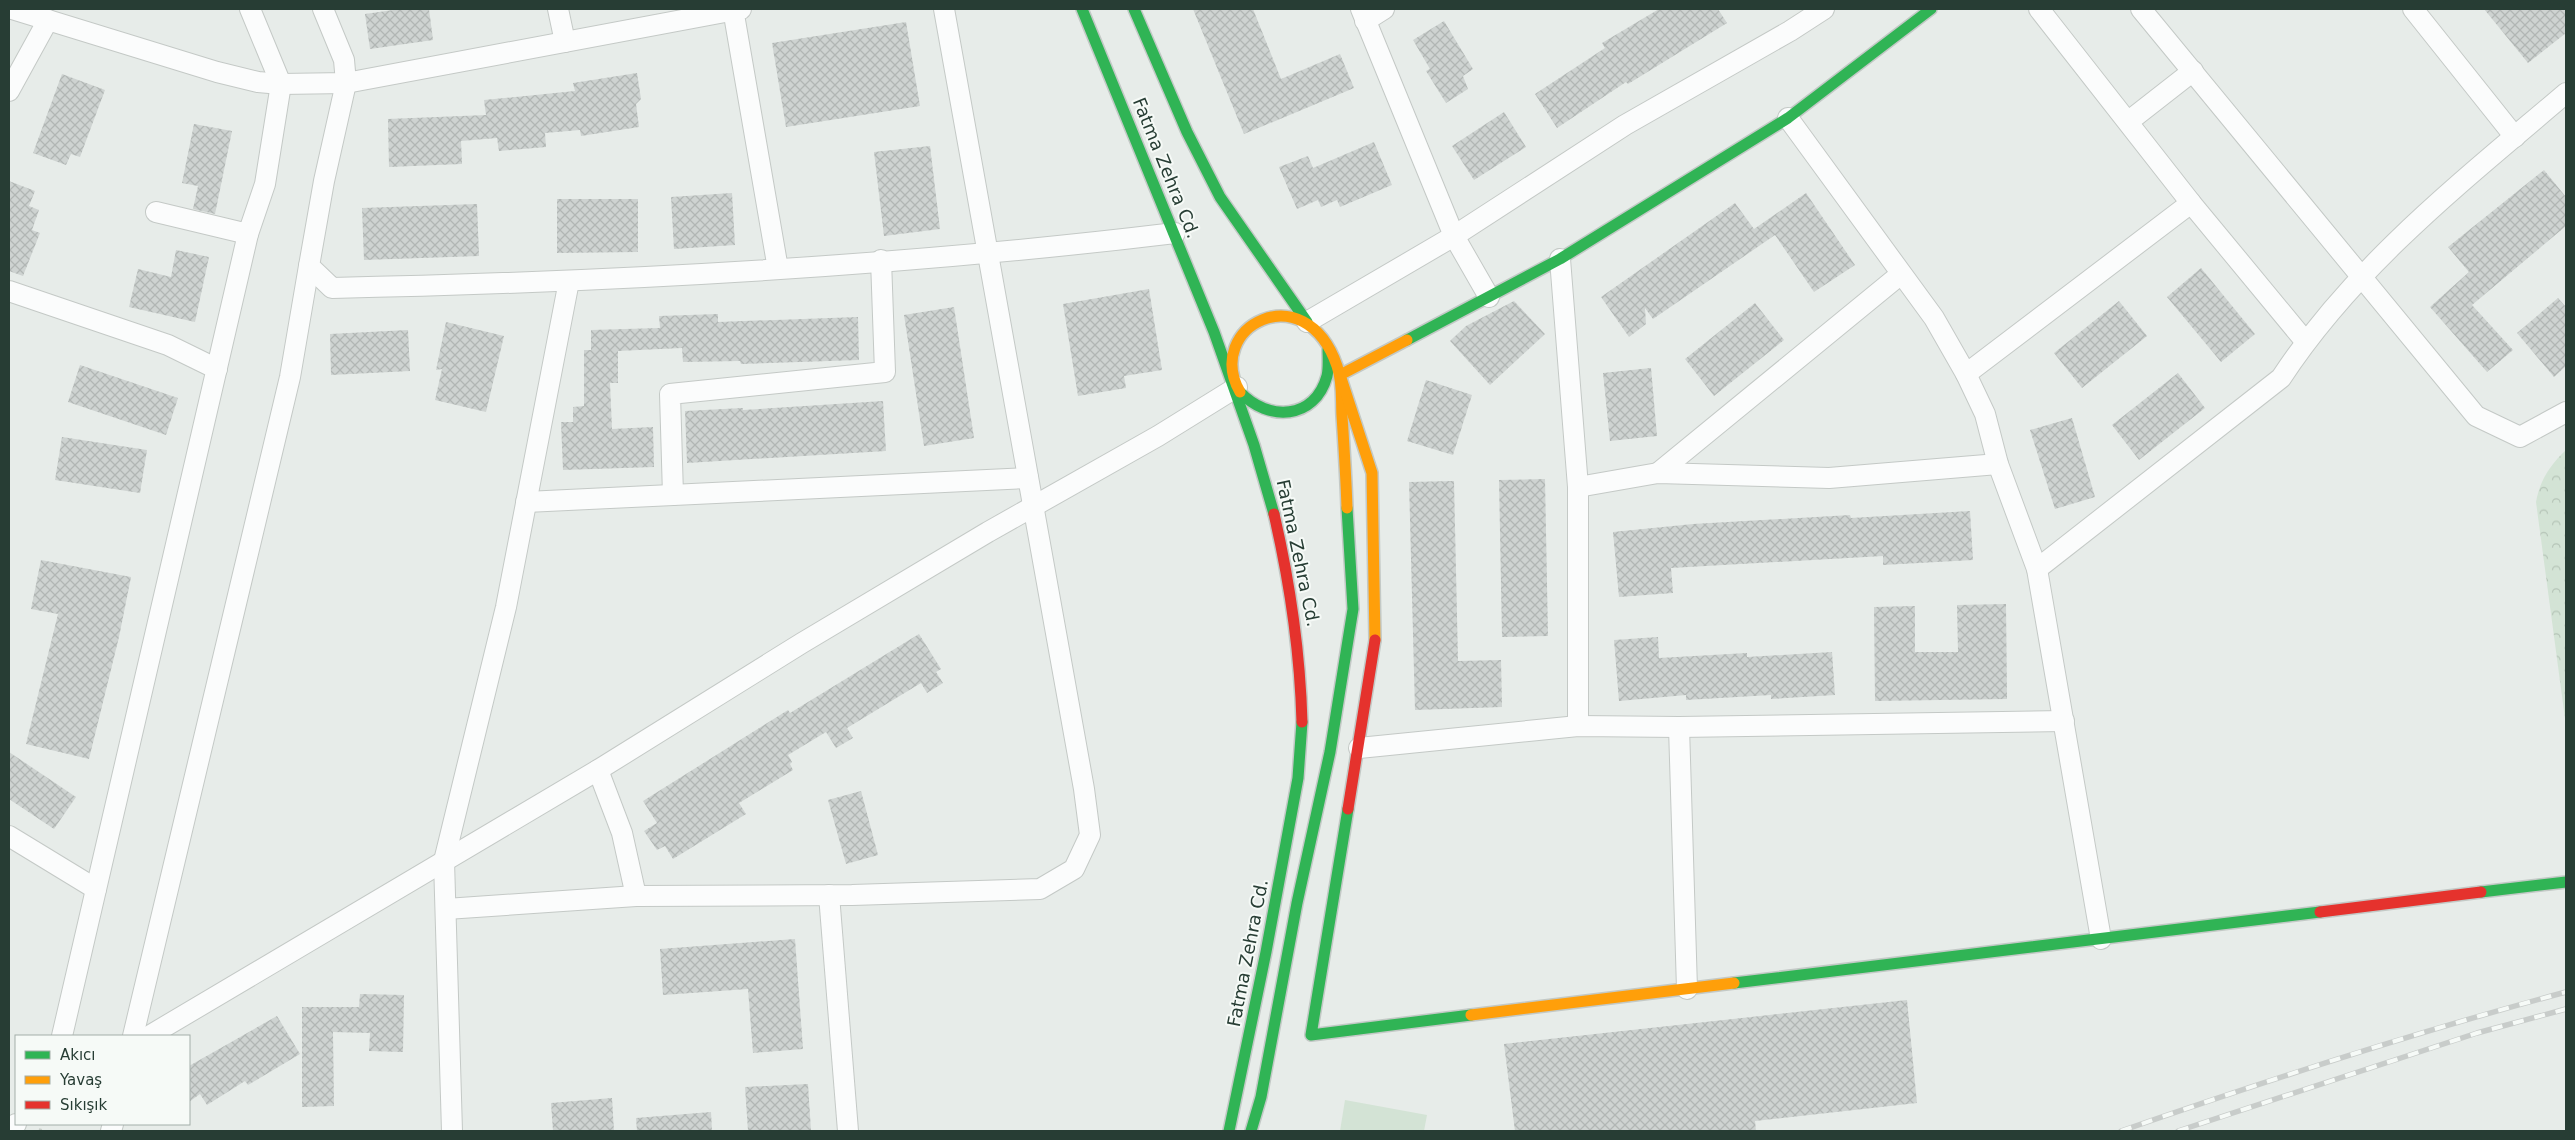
<svg xmlns="http://www.w3.org/2000/svg" width="2575" height="1140" font-family="'DejaVu Sans',sans-serif">
	<style>
		.park { fill: url(#park-crowns) }
		.garden { fill: #d3e3d5 }
		.building { fill: url(#building-cross-hatch) }
		.lines { fill: none; stroke-linecap: round; stroke-linejoin: round }
		.street-casing { stroke: #c4c9c6; stroke-width: 22 }
		.fast-casing { stroke: #c3c9c6; stroke-width: 14 }
		.slow-casing { stroke: #c3c9c6; stroke-width: 14 }
		.jam-casing { stroke: #c3c9c6; stroke-width: 14 }
		.path { stroke: #c7cdc9; stroke-width: 3; stroke-dasharray: 2.5 4; stroke-linecap: butt }
		.street { stroke: #fbfcfc; stroke-width: 20 }
		.fast { stroke: #30b455; stroke-width: 11 }
		.slow { stroke: #ff9f0a; stroke-width: 11 }
		.jam { stroke: #e5322d; stroke-width: 11 }
		.rail-casing { stroke: #c8ccca; stroke-width: 5.5 }
		.rail { stroke: #f6faf7; stroke-width: 4; stroke-dasharray: 11; stroke-linecap: butt }
		.labels { text-anchor: middle; stroke-width: 4; stroke-linejoin: round; paint-order: stroke }
		.street-label { font-size: 18px; fill: #273d34; stroke: #f6faf7 }
	</style>
	<defs>
		<pattern id="park-crowns" width="20" height="18" patternUnits="userSpaceOnUse" patternTransform="scale(1.25)"><rect width="20" height="18" fill="#d3e3d5"/><path d="M2 6a3 3 0 1 1 6 0M12 15a3 3 0 1 1 6 0" fill="none" stroke="#b5c4b7"/></pattern>
		<pattern id="building-cross-hatch" width="8" height="8" patternUnits="userSpaceOnUse" patternTransform="scale(1.25)"><rect width="8" height="8" fill="#ced3d1"/><path d="M0 0l8 8M0 8l8-8" fill="none" stroke="#b1b6b4"/></pattern>
	</defs>
	<rect width="100%" height="100%" fill="#e7ece9"/>
	<!-- park -->
	<path class="park" d="M 2566,450 L 2566,726 L 2536,502 C 2540,480 2550,465 2566,450 Z"/>
	<!-- garden -->
	<polygon class="garden" points="1345,1100 1427,1115 1424,1131 1340,1131"/>
	<!-- building -->
	<g class="building">
		<polygon points="400,9 429,9 433,40 370,49 365,14"/>
		<polygon points="1193,9 1253,9 1281,79 1340,54 1354,88 1244,134"/>
		<polygon points="1659,9 1718,9 1727,23 1628,84 1626,82 1557,128 1535,94 1605,48 1602,43"/>
		<polygon points="2484,9 2566,9 2566,33 2528,63"/>
		<polygon points="1444,21 1473,69 1463,76 1468,89 1446,103 1426,71 1430,69 1413,40"/>
		<polygon points="906,22 920,106 786,127 772,43"/>
		<polygon points="637,73 641,99 636,104 639,127 581,136 580,130 545,133 546,147 499,151 497,138 461,141 462,164 389,167 388,119 486,115 484,100 575,91 573,83"/>
		<polygon points="62,74 105,90 80,157 71,154 66,165 33,153"/>
		<polygon points="1504,112 1526,147 1474,180 1452,146"/>
		<polygon points="194,124 232,131 215,214 193,209 198,186 182,183"/>
		<polygon points="1374,142 1392,185 1340,207 1337,200 1321,207 1318,200 1297,209 1279,167 1308,156 1313,168"/>
		<polygon points="930,146 940,229 884,236 874,152"/>
		<polygon points="2544,170 2566,197 2566,226 2472,305 2513,350 2487,372 2430,307 2469,272 2448,247"/>
		<polygon points="9,181 35,191 29,206 39,210 32,230 40,233 23,276 9,271"/>
		<polygon points="732,193 735,245 674,249 671,197"/>
		<polygon points="1806,193 1855,265 1814,292 1775,235 1653,319 1645,308 1646,324 1629,337 1601,297 1735,203 1754,229"/>
		<polygon points="557,199 638,199 638,252 557,253"/>
		<polygon points="477,204 479,256 364,260 362,208"/>
		<polygon points="176,250 209,257 195,322 129,307 138,269 171,277"/>
		<polygon points="2201,268 2255,334 2221,362 2167,297"/>
		<polygon points="1149,289 1162,370 1124,376 1126,388 1078,396 1063,304"/>
		<polygon points="2558,298 2566,307 2566,366 2554,377 2517,333"/>
		<polygon points="1514,301 1545,334 1490,385 1450,341 1466,326"/>
		<polygon points="2119,301 2147,336 2082,388 2054,353"/>
		<polygon points="1755,303 1784,340 1714,396 1685,359"/>
		<polygon points="954,307 974,438 924,446 904,315"/>
		<polygon points="718,314 718,322 858,317 859,360 741,364 740,361 683,362 682,348 618,351 618,383 610,383 612,429 653,427 654,467 563,470 561,422 573,422 573,407 584,406 584,350 591,350 591,330 660,328 659,316"/>
		<polygon points="446,322 504,336 486,412 435,400 442,369 436,370"/>
		<polygon points="408,330 410,371 331,375 330,334"/>
		<polygon points="80,365 178,398 166,435 68,402"/>
		<polygon points="1651,368 1657,436 1610,441 1603,373"/>
		<polygon points="2178,373 2205,408 2139,460 2112,425"/>
		<polygon points="1426,380 1472,395 1453,455 1407,441"/>
		<polygon points="883,401 886,451 687,463 685,411 743,408 743,410"/>
		<polygon points="2072,418 2095,497 2055,509 2030,430"/>
		<polygon points="62,437 147,450 140,493 55,480"/>
		<polygon points="1545,479 1548,636 1502,637 1499,480"/>
		<polygon points="1454,481 1458,661 1501,660 1502,707 1415,710 1409,482"/>
		<polygon points="1970,511 1973,560 1883,565 1883,556 1671,568 1673,593 1619,597 1613,532 1693,524 1850,515 1851,518"/>
		<polygon points="41,560 131,577 119,637 89,759 26,744 58,614 31,609"/>
		<polygon points="2006,604 2007,699 1875,701 1874,607 1915,606 1915,652 1958,652 1957,605"/>
		<polygon points="919,634 941,669 936,672 943,683 927,693 921,683 847,728 853,738 836,748 826,732 788,755 792,762 790,764 793,770 739,803 746,814 673,859 665,846 657,850 644,831 657,823 643,801 788,710 790,713"/>
		<polygon points="1658,637 1659,658 1747,653 1747,657 1832,652 1835,695 1771,699 1771,695 1686,700 1686,695 1619,701 1614,640"/>
		<polygon points="9,752 76,797 54,829 9,799"/>
		<polygon points="861,791 878,855 846,864 828,800"/>
		<polygon points="795,939 803,1049 753,1053 748,989 663,995 660,949"/>
		<polygon points="360,994 404,995 403,1052 369,1051 370,1033 333,1032 334,1106 302,1107 302,1007 359,1007"/>
		<polygon points="1907,1000 1917,1103 1755,1121 1756,1131 1515,1131 1504,1044"/>
		<polygon points="277,1016 300,1054 248,1085 245,1081 207,1105 200,1094 189,1102 189,1066"/>
		<polygon points="808,1084 811,1131 748,1131 745,1087"/>
		<polygon points="612,1098 614,1131 553,1131 551,1103"/>
		<polygon points="711,1112 712,1131 637,1131 636,1118"/>
	</g>
	<g class="lines">
		<!-- street casing -->
		<g class="street-casing">
			<g id="street">
				<polyline points="12,9 217,72 258,82 281,84 346,83 741,9"/>
				<path d="M 323,9 L 344,60 L 346,83 L 324,181 L 309,266 L 332,288 C 613,282 895,267 1175,233"/>
				<polyline points="558,9 565,42"/>
				<polyline points="733,9 778,269"/>
				<polyline points="1361,9 1454,236 1489,297"/>
				<polyline points="2039,9 2191,203 2305,341"/>
				<polyline points="2141,9 2476,416 2520,437 2566,412"/>
				<polyline points="2413,9 2515,137"/>
				<polyline points="1365,21 1384,9"/>
				<polyline points="9,91 48,20"/>
				<polyline points="1788,118 1934,318 1966,374 1985,414 1998,464 2037,569 2101,939"/>
				<polyline points="2129,121 2193,71"/>
				<polyline points="156,212 248,234 265,184 281,84 250,9"/>
				<polyline points="1560,259 1578,487 1578,726"/>
				<polyline points="9,291 168,345 217,369"/>
				<polyline points="1307,322 1454,236 1625,125 1790,31 1824,9"/>
				<polyline points="1966,374 2191,203"/>
				<polyline points="1658,473 1901,274"/>
				<polyline points="1578,487 1658,473 1829,478 1998,464"/>
				<polyline points="673,495 670,394 885,372 881,260"/>
				<polyline points="526,502 1028,478"/>
				<path d="M 2037,569 L 2281,378 C 2355,265 2464,180 2566,93"/>
				<polyline points="1679,727 1687,989"/>
				<polyline points="1359,748 1578,726 1679,727 2064,721"/>
				<polyline points="598,770 622,833 636,896"/>
				<polyline points="9,836 96,889"/>
				<polyline points="829,895 848,1131"/>
				<polyline points="446,909 636,896 852,895 1040,889 1074,869 1090,835 1084,789 944,9"/>
				<polyline points="62,1036 248,234"/>
				<polyline points="133,1036 290,377 309,266"/>
				<polyline points="149,1036 598,770 802,643 988,532 1158,436 1237,387"/>
				<polyline points="9,1129 16,1124"/>
				<polyline points="111,1131 113,1124"/>
				<polyline points="452,1131 444,861 506,607 569,281"/>
			</g>
		</g>
		<!-- fast casing -->
		<g class="fast-casing">
			<g id="fast">
				<polyline points="1082,9 1214,332 1254,445 1274,514"/>
				<polyline points="1134,9 1187,132 1220,197 1307,322"/>
				<polyline points="1407,340 1560,259 1788,118 1931,9"/>
				<path d="M 1240,392 C 1268,422 1315,420 1327,376 C 1329,368 1328,357 1328,349"/>
				<polyline points="1348,809 1311,1035 1471,1015"/>
				<polyline points="2481,892 2566,882"/>
				<polyline points="1734,983 2320,912"/>
				<polyline points="1229,1131 1266,952 1298,778 1302,722"/>
				<polyline points="1251,1131 1261,1097 1297,903 1330,752 1353,609 1347,508"/>
			</g>
		</g>
		<!-- slow casing -->
		<g class="slow-casing">
			<g id="slow">
				<path d="M 1240,392 C 1203,327 1305,273 1337,366 C 1343,382 1341,400 1342,416 C 1344,446 1346,477 1347,508"/>
				<polyline points="1375,640 1372,473 1340,375 1407,340"/>
				<polyline points="1471,1015 1734,983"/>
			</g>
		</g>
		<!-- jam casing -->
		<g class="jam-casing">
			<g id="jam">
				<path d="M 1274,514 C 1290,583 1300,651 1302,722"/>
				<polyline points="1348,809 1375,640"/>
				<polyline points="2320,912 2481,892"/>
			</g>
		</g>
		<!-- path -->
		<polyline class="path" points="40,1131 42,1124"/>
		<!-- street -->
		<use href="#street" class="street"/>
		<!-- fast -->
		<use href="#fast" class="fast"/>
		<!-- slow -->
		<use href="#slow" class="slow"/>
		<!-- jam -->
		<use href="#jam" class="jam"/>
		<!-- rail casing -->
		<g class="rail-casing">
			<g id="rail">
				<path d="M 2121,1131 C 2268,1080 2416,1032 2566,992"/>
				<polyline points="2178,1131 2477,1033 2566,1009"/>
			</g>
		</g>
		<!-- rail -->
		<use href="#rail" class="rail"/>
	</g>
	<g class="labels">
		<!-- street labels -->
		<g class="street-label">
			<text transform="translate(1166 168) rotate(68)" y="6">Fatma Zehra Cd.</text>
			<text transform="translate(1298 553) rotate(78)" y="6">Fatma Zehra Cd.</text>
			<text transform="translate(1248 953) rotate(-79)" y="6">Fatma Zehra Cd.</text>
		</g>
	</g>
	<!-- border -->
	<rect width="2575" height="1140" fill="none" stroke="#273d34" stroke-width="20"/>
	<!-- legend -->
	<rect x="15" y="1035" width="175" height="90" fill="#f6faf7" stroke="#a3aea9"/>
	<rect x="25" y="1051" width="25" height="8" fill="#30b455" stroke="#a3aea9"/>
	<text x="60" y="1060" font-size="15" fill="#273d34">Akıcı</text>
	<rect x="25" y="1076" width="25" height="8" fill="#ff9f0a" stroke="#a3aea9"/>
	<text x="60" y="1085" font-size="15" fill="#273d34">Yavaş</text>
	<rect x="25" y="1101" width="25" height="8" fill="#e5322d" stroke="#a3aea9"/>
	<text x="60" y="1110" font-size="15" fill="#273d34">Sıkışık</text>
</svg>
